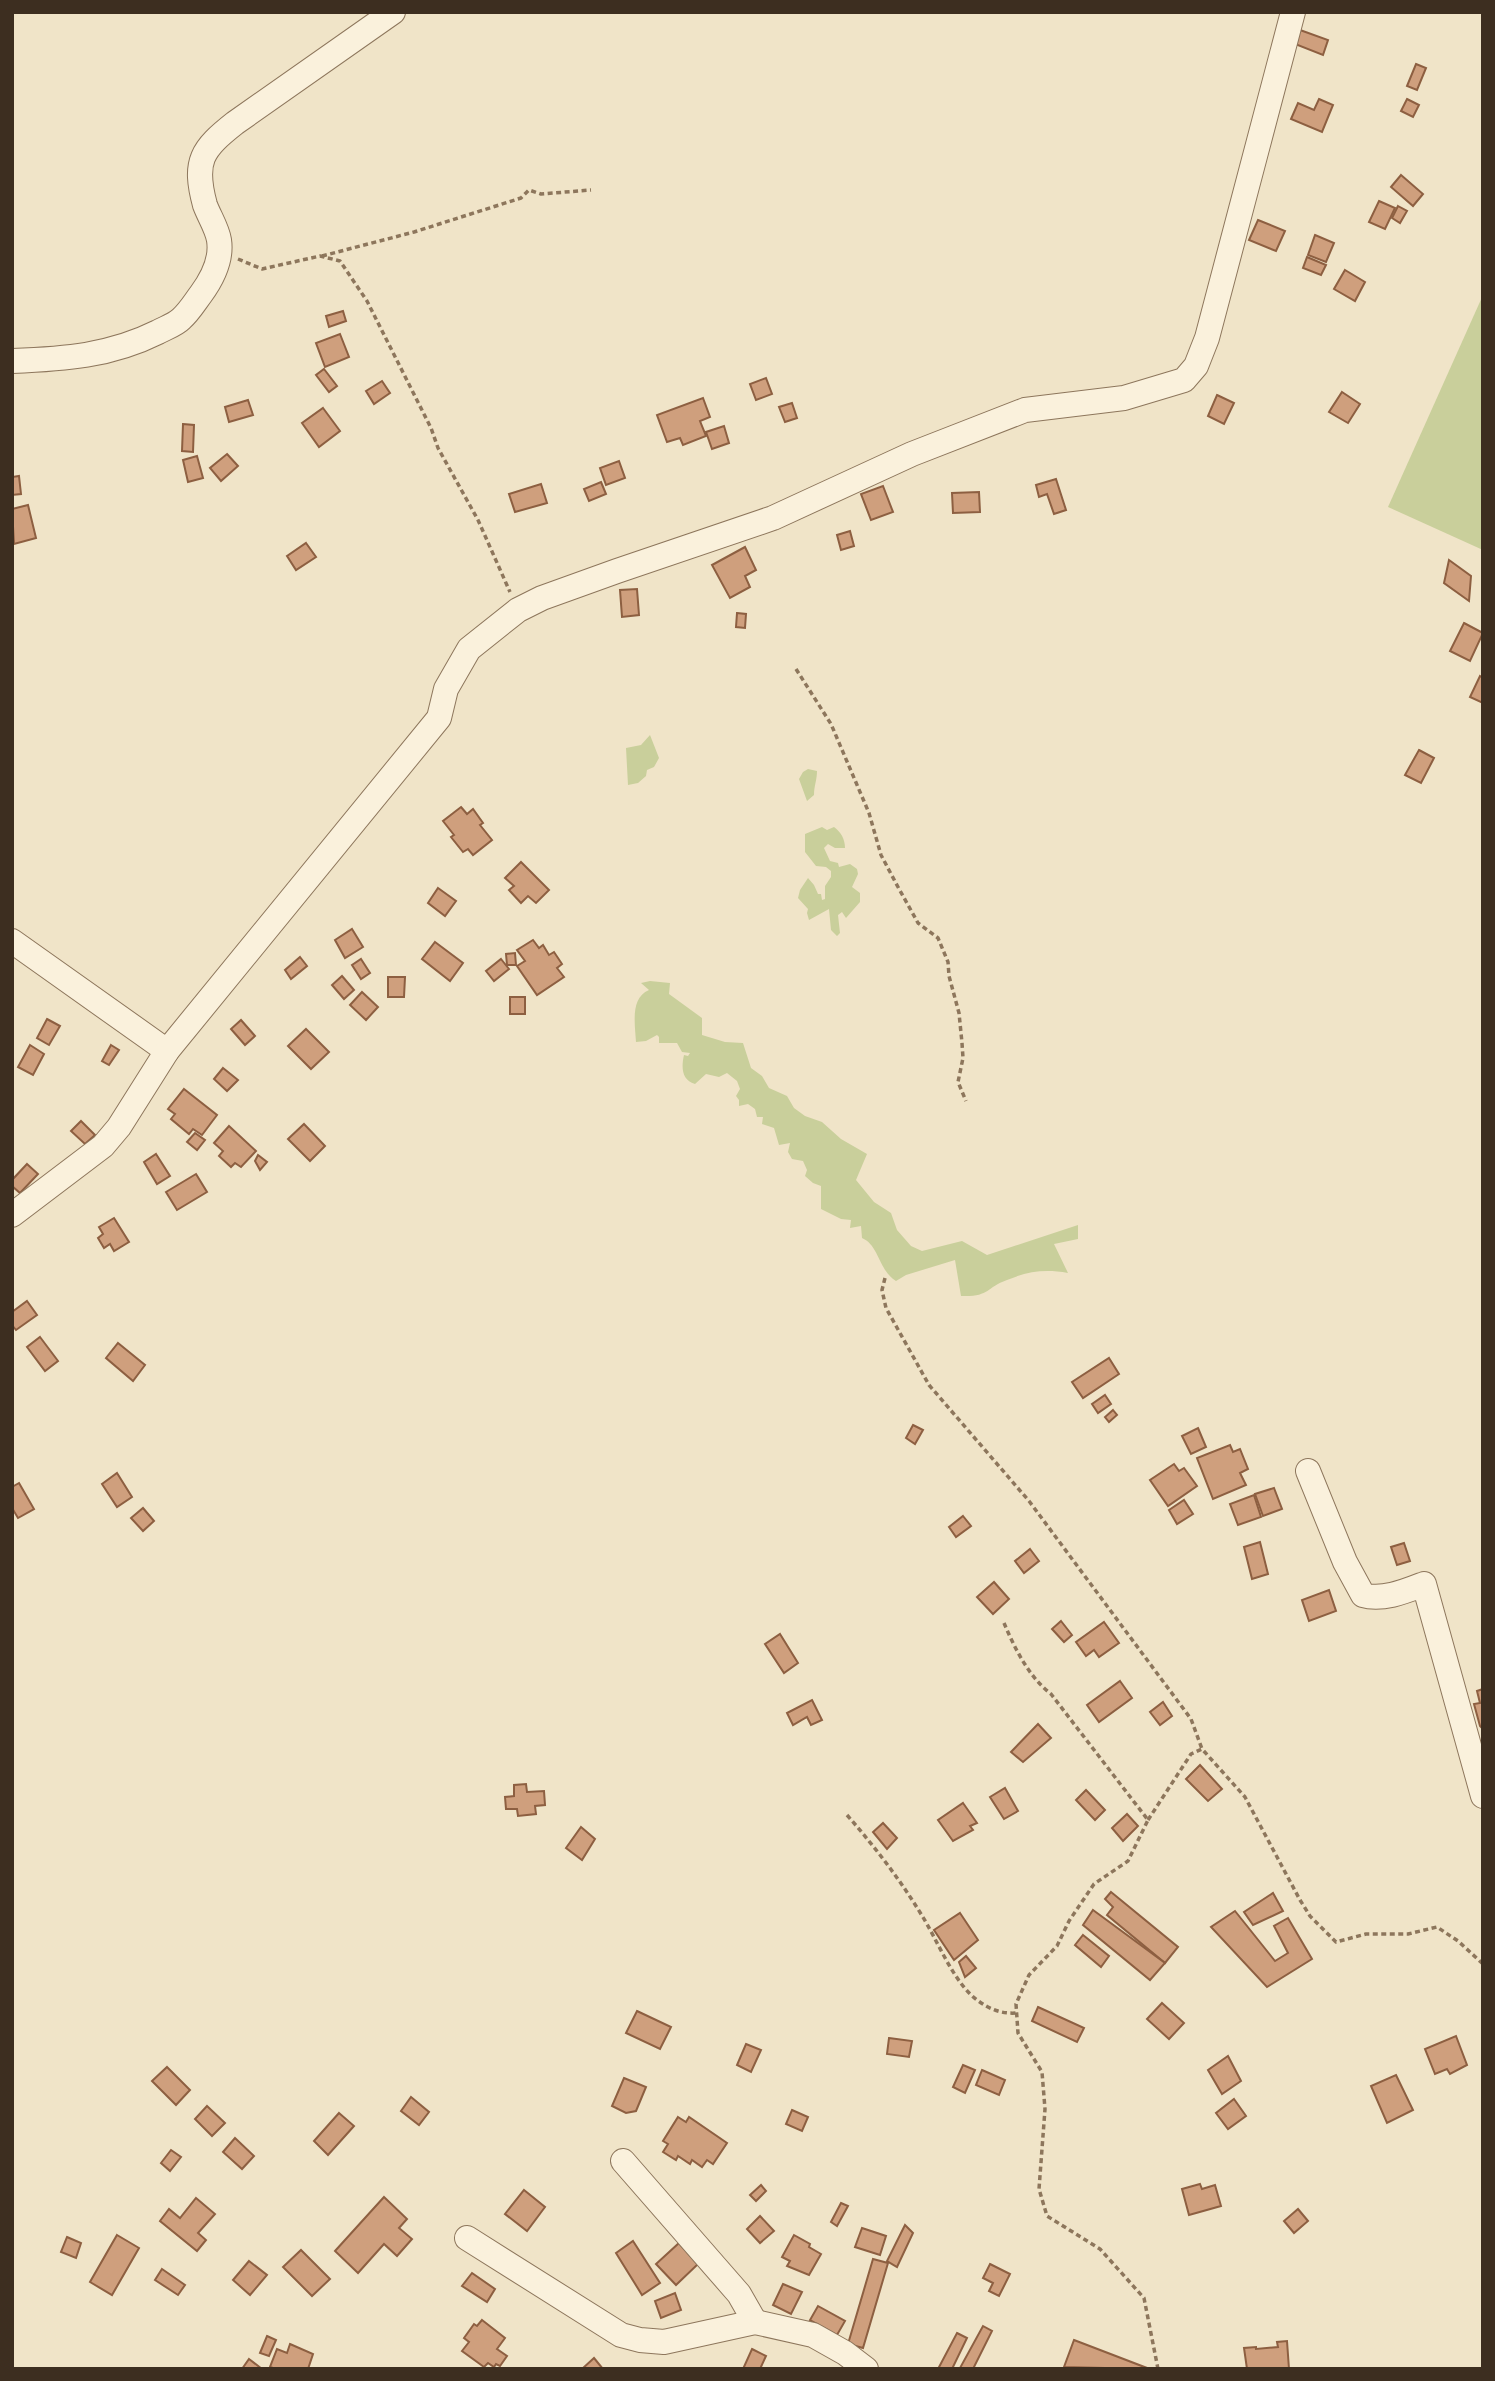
<svg xmlns="http://www.w3.org/2000/svg" width="1495" height="2381" font-family="'IBM Plex Serif',serif">
	<style>
		.green { fill: #c9cf9b }
		.building { fill: #cf9f7d; stroke: #8d5f41; stroke-width: 2 }
		.lines { fill: none; stroke-linecap: round; stroke-linejoin: round }
		.minor-casing { stroke: #8d765c; stroke-width: 26 }
		.path { stroke: #8d765c; stroke-width: 3.5; stroke-dasharray: 5 3.5; stroke-linecap: butt }
		.minor { stroke: #faf1dc; stroke-width: 24 }
	</style>
	<rect width="100%" height="100%" fill="#f0e4c8"/>
	<!-- green -->
	<g class="green">
		<polygon points="1483,295 1483,550 1388,507"/>
		<polygon points="650,735 659,758 654,767 647,770 646,776 638,783 628,785 626,748 641,745"/>
		<path d="M 808,769 L 817,771 C 817,780 814,786 814,795 L 807,801 L 799,779 L 803,772 Z"/>
		<path d="M 822,827 L 827,830 L 834,827 C 841,832 845,839 845,848 L 835,848 L 828,844 L 824,848 L 830,861 L 838,863 L 839,867 L 850,864 L 857,869 L 858,874 L 852,887 L 860,893 L 860,902 L 846,918 L 842,912 L 838,915 L 840,933 L 837,936 L 831,930 L 829,909 L 809,920 L 807,913 L 808,909 L 798,898 L 800,890 L 808,878 L 814,885 L 818,894 L 821,894 L 822,900 L 825,899 L 825,886 L 831,877 L 831,871 L 826,867 L 816,866 L 805,852 L 805,834 Z"/>
		<path d="M 650,981 L 670,983 L 669,994 L 702,1018 L 702,1035 L 725,1042 L 743,1043 L 751,1068 L 762,1076 L 769,1088 L 787,1096 L 794,1108 L 805,1116 L 822,1122 L 841,1139 L 867,1154 L 856,1180 L 874,1202 L 891,1213 L 897,1230 L 911,1246 L 922,1251 L 962,1241 L 987,1255 L 1078,1225 L 1078,1239 L 1054,1244 L 1068,1273 C 1045,1269 1029,1271 1007,1280 C 985,1288 990,1297 961,1296 L 955,1260 L 906,1275 L 896,1281 C 879,1271 879,1245 862,1238 L 861,1226 L 850,1228 L 851,1220 L 841,1219 L 821,1209 L 821,1186 L 813,1183 L 805,1176 L 807,1170 L 803,1161 L 792,1159 L 788,1152 L 790,1143 L 779,1145 L 774,1128 L 762,1124 L 763,1117 L 757,1117 L 755,1109 L 748,1104 L 739,1106 L 739,1100 L 736,1096 L 740,1089 L 737,1081 L 727,1073 L 719,1077 L 706,1074 L 695,1084 C 682,1080 681,1068 684,1055 L 688,1056 L 690,1053 L 682,1052 L 677,1043 L 659,1043 L 659,1037 L 657,1035 L 646,1041 L 636,1042 C 635,1024 630,998 649,990 L 641,983 Z"/>
	</g>
	<!-- building -->
	<g class="building">
		<polygon points="1300,30 1328,40 1323,55 1295,44"/>
		<polygon points="1416,64 1426,68 1417,90 1407,86"/>
		<polygon points="1319,99 1333,105 1322,132 1291,119 1298,103 1314,110"/>
		<polygon points="1407,99 1419,105 1413,117 1401,111"/>
		<polygon points="1401,175 1423,194 1413,206 1391,187"/>
		<polygon points="1379,201 1395,208 1385,229 1369,222"/>
		<polygon points="1398,206 1407,211 1400,223 1392,218"/>
		<polygon points="1258,220 1285,231 1276,251 1249,240"/>
		<polygon points="1315,235 1334,243 1326,262 1308,255"/>
		<polygon points="1307,257 1326,265 1321,275 1303,268"/>
		<polygon points="1345,270 1365,282 1355,301 1334,289"/>
		<polygon points="343,311 346,321 329,327 326,316"/>
		<polygon points="340,334 349,357 325,367 316,343"/>
		<polygon points="324,369 337,386 329,392 316,375"/>
		<polygon points="766,378 772,394 756,400 750,384"/>
		<polygon points="382,381 390,393 374,404 366,391"/>
		<polygon points="1342,392 1360,404 1348,423 1329,412"/>
		<polygon points="1217,395 1234,403 1224,424 1208,416"/>
		<polygon points="703,398 710,417 700,421 706,436 683,445 680,438 667,442 657,415"/>
		<polygon points="248,400 253,415 229,422 225,407"/>
		<polygon points="792,403 797,418 785,422 779,407"/>
		<polygon points="323,408 340,431 319,447 302,423"/>
		<polygon points="183,424 194,425 193,452 182,451"/>
		<polygon points="724,426 729,443 712,449 706,432"/>
		<polygon points="227,454 238,466 221,481 210,468"/>
		<polygon points="197,456 203,478 188,482 183,460"/>
		<polygon points="619,461 625,478 606,485 600,468"/>
		<polygon points="19,476 21,494 12,495 12,477"/>
		<polygon points="1056,479 1066,510 1054,514 1047,494 1039,497 1036,485"/>
		<polygon points="601,482 606,494 589,501 584,489"/>
		<polygon points="541,484 547,503 515,512 509,494"/>
		<polygon points="883,486 893,512 871,520 861,494"/>
		<polygon points="979,492 980,512 953,513 952,493"/>
		<polygon points="28,505 36,538 14,544 12,509"/>
		<polygon points="850,531 854,546 841,550 837,535"/>
		<polygon points="306,543 316,557 296,570 287,556"/>
		<polygon points="745,547 756,570 745,576 750,587 730,598 712,565"/>
		<polygon points="1449,560 1471,576 1469,601 1444,583"/>
		<polygon points="637,589 639,615 622,617 620,590"/>
		<polygon points="737,613 746,614 745,628 736,627"/>
		<polygon points="1464,623 1483,633 1470,661 1450,651"/>
		<polygon points="1480,676 1483,678 1483,703 1470,697"/>
		<polygon points="1419,750 1434,758 1421,783 1405,775"/>
		<polygon points="461,807 467,814 473,809 483,823 480,825 492,840 473,855 468,849 463,852 451,837 454,835 443,821"/>
		<polygon points="521,862 549,890 536,903 528,896 521,903 509,890 514,886 505,878"/>
		<polygon points="438,888 456,901 445,916 428,903"/>
		<polygon points="352,929 363,947 345,958 335,940"/>
		<polygon points="533,940 539,948 543,945 549,955 554,952 562,964 557,968 564,977 537,995 517,966 525,961 517,950"/>
		<polygon points="435,942 463,963 450,981 422,959"/>
		<polygon points="515,953 516,965 507,965 506,954"/>
		<polygon points="300,957 307,966 291,979 285,970"/>
		<polygon points="361,959 370,973 361,979 352,965"/>
		<polygon points="501,959 509,969 494,981 486,971"/>
		<polygon points="342,976 354,990 344,999 332,985"/>
		<polygon points="388,977 405,977 404,997 388,997"/>
		<polygon points="362,992 378,1007 366,1020 350,1005"/>
		<rect x="510" y="997" width="15" height="17"/>
		<polygon points="47,1019 60,1026 49,1045 37,1038"/>
		<polygon points="241,1020 255,1036 245,1045 231,1029"/>
		<polygon points="306,1029 329,1052 311,1069 288,1046"/>
		<polygon points="30,1045 44,1054 33,1075 18,1067"/>
		<polygon points="111,1045 119,1050 109,1065 102,1061"/>
		<polygon points="223,1068 238,1080 227,1091 214,1079"/>
		<polygon points="184,1089 217,1115 202,1135 193,1129 189,1134 171,1119 175,1114 168,1109"/>
		<polygon points="81,1121 95,1135 85,1144 71,1131"/>
		<polygon points="304,1124 325,1146 310,1161 288,1139"/>
		<polygon points="229,1126 256,1151 241,1167 235,1163 231,1167 219,1156 223,1151 214,1143"/>
		<polygon points="195,1133 205,1140 197,1150 187,1142"/>
		<polygon points="156,1154 170,1176 157,1184 144,1162"/>
		<polygon points="258,1155 267,1162 260,1170 255,1161"/>
		<polygon points="27,1164 38,1174 20,1193 12,1186 12,1180"/>
		<polygon points="196,1174 207,1192 177,1210 166,1192"/>
		<polygon points="114,1218 129,1242 114,1251 110,1244 104,1248 98,1238 103,1234 99,1227"/>
		<polygon points="27,1301 37,1315 16,1330 12,1325 12,1312"/>
		<polygon points="40,1337 58,1361 45,1371 27,1347"/>
		<polygon points="118,1343 145,1365 133,1381 106,1358"/>
		<polygon points="1109,1358 1119,1374 1083,1398 1072,1382"/>
		<polygon points="1105,1395 1111,1404 1098,1413 1092,1404"/>
		<polygon points="1113,1410 1117,1415 1109,1422 1105,1417"/>
		<polygon points="913,1425 923,1430 915,1444 906,1438"/>
		<polygon points="1198,1428 1206,1447 1191,1454 1182,1436"/>
		<polygon points="1230,1445 1233,1452 1240,1449 1248,1469 1240,1473 1246,1485 1213,1499 1197,1458"/>
		<polygon points="1174,1464 1179,1471 1184,1468 1197,1486 1168,1506 1150,1480"/>
		<polygon points="117,1473 132,1497 117,1507 102,1484"/>
		<polygon points="19,1483 34,1509 18,1518 12,1508 12,1487"/>
		<polygon points="1274,1488 1282,1509 1263,1516 1255,1494"/>
		<polygon points="1254,1495 1261,1517 1238,1525 1230,1504"/>
		<polygon points="1184,1500 1193,1514 1177,1524 1169,1510"/>
		<polygon points="143,1508 154,1521 143,1531 131,1518"/>
		<polygon points="963,1516 971,1526 956,1537 949,1527"/>
		<polygon points="1260,1542 1268,1574 1252,1579 1244,1547"/>
		<polygon points="1404,1543 1410,1561 1397,1565 1391,1547"/>
		<polygon points="1030,1549 1039,1561 1024,1573 1015,1561"/>
		<polygon points="994,1582 1009,1599 993,1614 977,1597"/>
		<polygon points="1329,1590 1336,1611 1309,1621 1302,1600"/>
		<polygon points="1061,1621 1072,1635 1064,1642 1052,1629"/>
		<polygon points="1104,1622 1119,1643 1099,1657 1094,1650 1086,1656 1076,1642"/>
		<polygon points="780,1634 798,1663 784,1673 765,1644"/>
		<polygon points="1120,1681 1132,1698 1099,1722 1087,1705"/>
		<polygon points="1483,1689 1483,1729 1480,1726 1474,1704 1480,1703 1477,1691"/>
		<polygon points="812,1700 822,1720 811,1725 807,1717 793,1725 787,1713"/>
		<polygon points="1163,1702 1172,1716 1160,1725 1150,1712"/>
		<polygon points="1038,1724 1051,1738 1023,1762 1011,1752"/>
		<polygon points="1200,1765 1222,1789 1208,1801 1186,1779"/>
		<polygon points="526,1784 527,1792 544,1791 545,1805 535,1806 536,1814 518,1816 517,1809 506,1809 505,1797 514,1796 514,1785"/>
		<polygon points="1005,1788 1018,1811 1004,1819 990,1797"/>
		<polygon points="1086,1790 1105,1810 1095,1820 1076,1800"/>
		<polygon points="963,1803 977,1823 970,1826 973,1830 953,1841 938,1820"/>
		<polygon points="1127,1814 1138,1826 1123,1841 1112,1828"/>
		<polygon points="883,1823 897,1838 887,1849 873,1832"/>
		<polygon points="581,1827 595,1839 582,1860 566,1848"/>
		<polygon points="1111,1892 1178,1947 1165,1963 1107,1915 1113,1907 1105,1899"/>
		<polygon points="1273,1893 1283,1911 1253,1925 1244,1912"/>
		<polygon points="1093,1910 1165,1963 1150,1980 1083,1925"/>
		<polygon points="1235,1911 1275,1961 1288,1953 1274,1926 1288,1918 1312,1959 1267,1987 1211,1927"/>
		<polygon points="960,1913 978,1940 954,1960 934,1930"/>
		<polygon points="1083,1935 1109,1956 1101,1967 1075,1945"/>
		<polygon points="966,1956 976,1968 965,1977 959,1962"/>
		<polygon points="1162,2003 1184,2023 1169,2039 1147,2019"/>
		<polygon points="1038,2007 1084,2028 1077,2042 1032,2021"/>
		<polygon points="637,2011 671,2027 660,2049 626,2033"/>
		<polygon points="1456,2036 1467,2065 1450,2074 1447,2069 1435,2074 1425,2049"/>
		<polygon points="889,2038 912,2041 909,2057 887,2054"/>
		<polygon points="746,2044 761,2050 751,2072 737,2065"/>
		<polygon points="1228,2056 1241,2081 1222,2094 1208,2070"/>
		<polygon points="963,2065 975,2070 965,2093 953,2087"/>
		<polygon points="167,2067 190,2090 176,2105 152,2081"/>
		<polygon points="982,2070 1005,2080 999,2095 976,2085"/>
		<polygon points="1396,2075 1413,2110 1387,2123 1371,2086"/>
		<polygon points="624,2078 646,2087 636,2111 626,2113 612,2106"/>
		<polygon points="411,2097 429,2112 419,2125 401,2111"/>
		<polygon points="1234,2099 1246,2116 1228,2129 1216,2113"/>
		<polygon points="207,2106 225,2123 212,2136 195,2119"/>
		<polygon points="792,2110 808,2117 802,2131 786,2124"/>
		<polygon points="339,2113 354,2126 328,2155 314,2141"/>
		<polygon points="678,2117 686,2122 689,2117 727,2143 713,2164 707,2160 702,2167 692,2160 690,2164 678,2156 676,2160 663,2152 668,2144 663,2141"/>
		<polygon points="235,2138 254,2156 242,2169 223,2152"/>
		<polygon points="171,2150 181,2157 170,2171 161,2163"/>
		<polygon points="1200,2184 1202,2189 1215,2185 1221,2206 1189,2215 1182,2189"/>
		<polygon points="761,2185 766,2191 756,2201 750,2195"/>
		<polygon points="524,2190 545,2207 527,2231 505,2214"/>
		<polygon points="384,2197 407,2219 399,2228 412,2239 397,2256 384,2244 358,2273 335,2251"/>
		<polygon points="196,2198 215,2214 198,2233 206,2240 197,2251 160,2221 169,2209 180,2218"/>
		<polygon points="841,2203 848,2206 837,2226 831,2222"/>
		<polygon points="1298,2209 1308,2221 1294,2233 1284,2221"/>
		<polygon points="760,2216 774,2231 760,2243 747,2229"/>
		<polygon points="905,2225 913,2233 897,2267 887,2261"/>
		<polygon points="862,2228 886,2236 880,2255 855,2247"/>
		<polygon points="117,2235 139,2248 112,2295 90,2282"/>
		<polygon points="794,2235 810,2244 809,2247 821,2254 809,2275 787,2266 790,2261 782,2257"/>
		<polygon points="67,2237 81,2243 76,2258 61,2252"/>
		<polygon points="633,2241 660,2283 642,2295 616,2253"/>
		<polygon points="679,2243 698,2264 676,2285 656,2264"/>
		<polygon points="301,2250 330,2279 312,2296 283,2267"/>
		<polygon points="873,2259 888,2263 863,2348 848,2344"/>
		<polygon points="249,2261 267,2275 250,2295 233,2280"/>
		<polygon points="990,2264 1010,2274 999,2296 989,2291 993,2283 983,2278"/>
		<polygon points="162,2269 185,2285 178,2295 155,2280"/>
		<polygon points="472,2273 495,2289 487,2302 462,2286"/>
		<polygon points="783,2284 802,2292 791,2314 773,2305"/>
		<polygon points="675,2293 681,2310 661,2318 655,2301"/>
		<polygon points="818,2306 845,2321 837,2335 810,2320"/>
		<polygon points="482,2320 505,2338 497,2349 507,2356 500,2366 496,2364 494,2367 488,2363 484,2367 462,2351 469,2342 464,2338 474,2324 477,2326"/>
		<polygon points="983,2326 992,2331 973,2369 960,2368"/>
		<polygon points="957,2333 967,2338 952,2369 938,2369"/>
		<polygon points="267,2336 276,2340 269,2356 260,2353"/>
		<polygon points="1074,2340 1147,2368 1146,2369 1064,2367"/>
		<polygon points="1287,2341 1289,2369 1247,2369 1244,2348 1256,2347 1256,2349 1278,2347 1277,2342"/>
		<polygon points="290,2344 313,2354 308,2369 276,2369 270,2367 277,2349 287,2353"/>
		<polygon points="752,2349 766,2356 760,2369 743,2369"/>
		<polygon points="594,2358 603,2369 582,2369"/>
		<polygon points="249,2359 262,2369 242,2369"/>
	</g>
	<g class="lines">
		<!-- minor casing -->
		<g class="minor-casing">
			<g id="minor">
				<path d="M 12,361 C 64,359 110,356 158,332 C 165,328 175,325 181,319 C 189,312 195,302 201,294 C 212,279 222,259 219,240 C 217,228 209,216 205,205 C 193,161 202,149 235,123 L 393,12"/>
				<polyline points="12,941 167,1051"/>
				<polyline points="12,1215 103,1146 119,1127 167,1051 439,718 446,689 469,649 518,610 542,598 617,571 773,518 912,454 1025,410 1124,398 1184,380 1196,366 1207,338 1293,12"/>
				<path d="M 1308,1471 L 1345,1562 L 1363,1595 C 1382,1601 1406,1591 1424,1584 L 1483,1796"/>
				<polyline points="623,2161 739,2294 755,2322"/>
				<polyline points="467,2238 621,2335 640,2340 664,2342 755,2322 813,2335 845,2353 866,2369"/>
			</g>
		</g>
		<!-- path -->
		<g class="path">
			<polyline points="322,256 414,232 521,198 529,190 541,194 591,190"/>
			<polyline points="238,259 262,269 320,256 340,261 367,301 431,428 438,448 478,520 510,592"/>
			<polyline points="796,669 831,724 869,813 881,855 898,887 918,923 938,938 948,962 949,976 959,1013 962,1043 963,1058 958,1082 966,1101"/>
			<polyline points="885,1278 882,1290 886,1308 929,1385 1029,1501 1191,1719 1202,1749"/>
			<path d="M 1004,1623 C 1015,1649 1029,1677 1051,1694 L 1148,1820 L 1128,1861 L 1094,1884 L 1069,1921 L 1057,1946 L 1029,1975 L 1016,2004 L 1018,2033 L 1042,2072 L 1045,2109 L 1039,2189 L 1047,2216 L 1100,2249 L 1144,2298 L 1158,2369"/>
			<path d="M 847,1815 C 874,1846 899,1878 921,1914 C 937,1939 953,1982 977,2000 C 989,2009 1001,2014 1016,2013"/>
			<polyline points="1148,1820 1191,1754 1202,1749 1245,1797 1300,1900 1310,1916 1336,1942 1366,1934 1408,1934 1437,1927 1458,1941 1483,1964"/>
		</g>
		<!-- minor -->
		<use href="#minor" class="minor"/>
	</g>
	<!-- border -->
	<rect width="1495" height="2381" fill="none" stroke="#3d2e20" stroke-width="28"/>
</svg>
